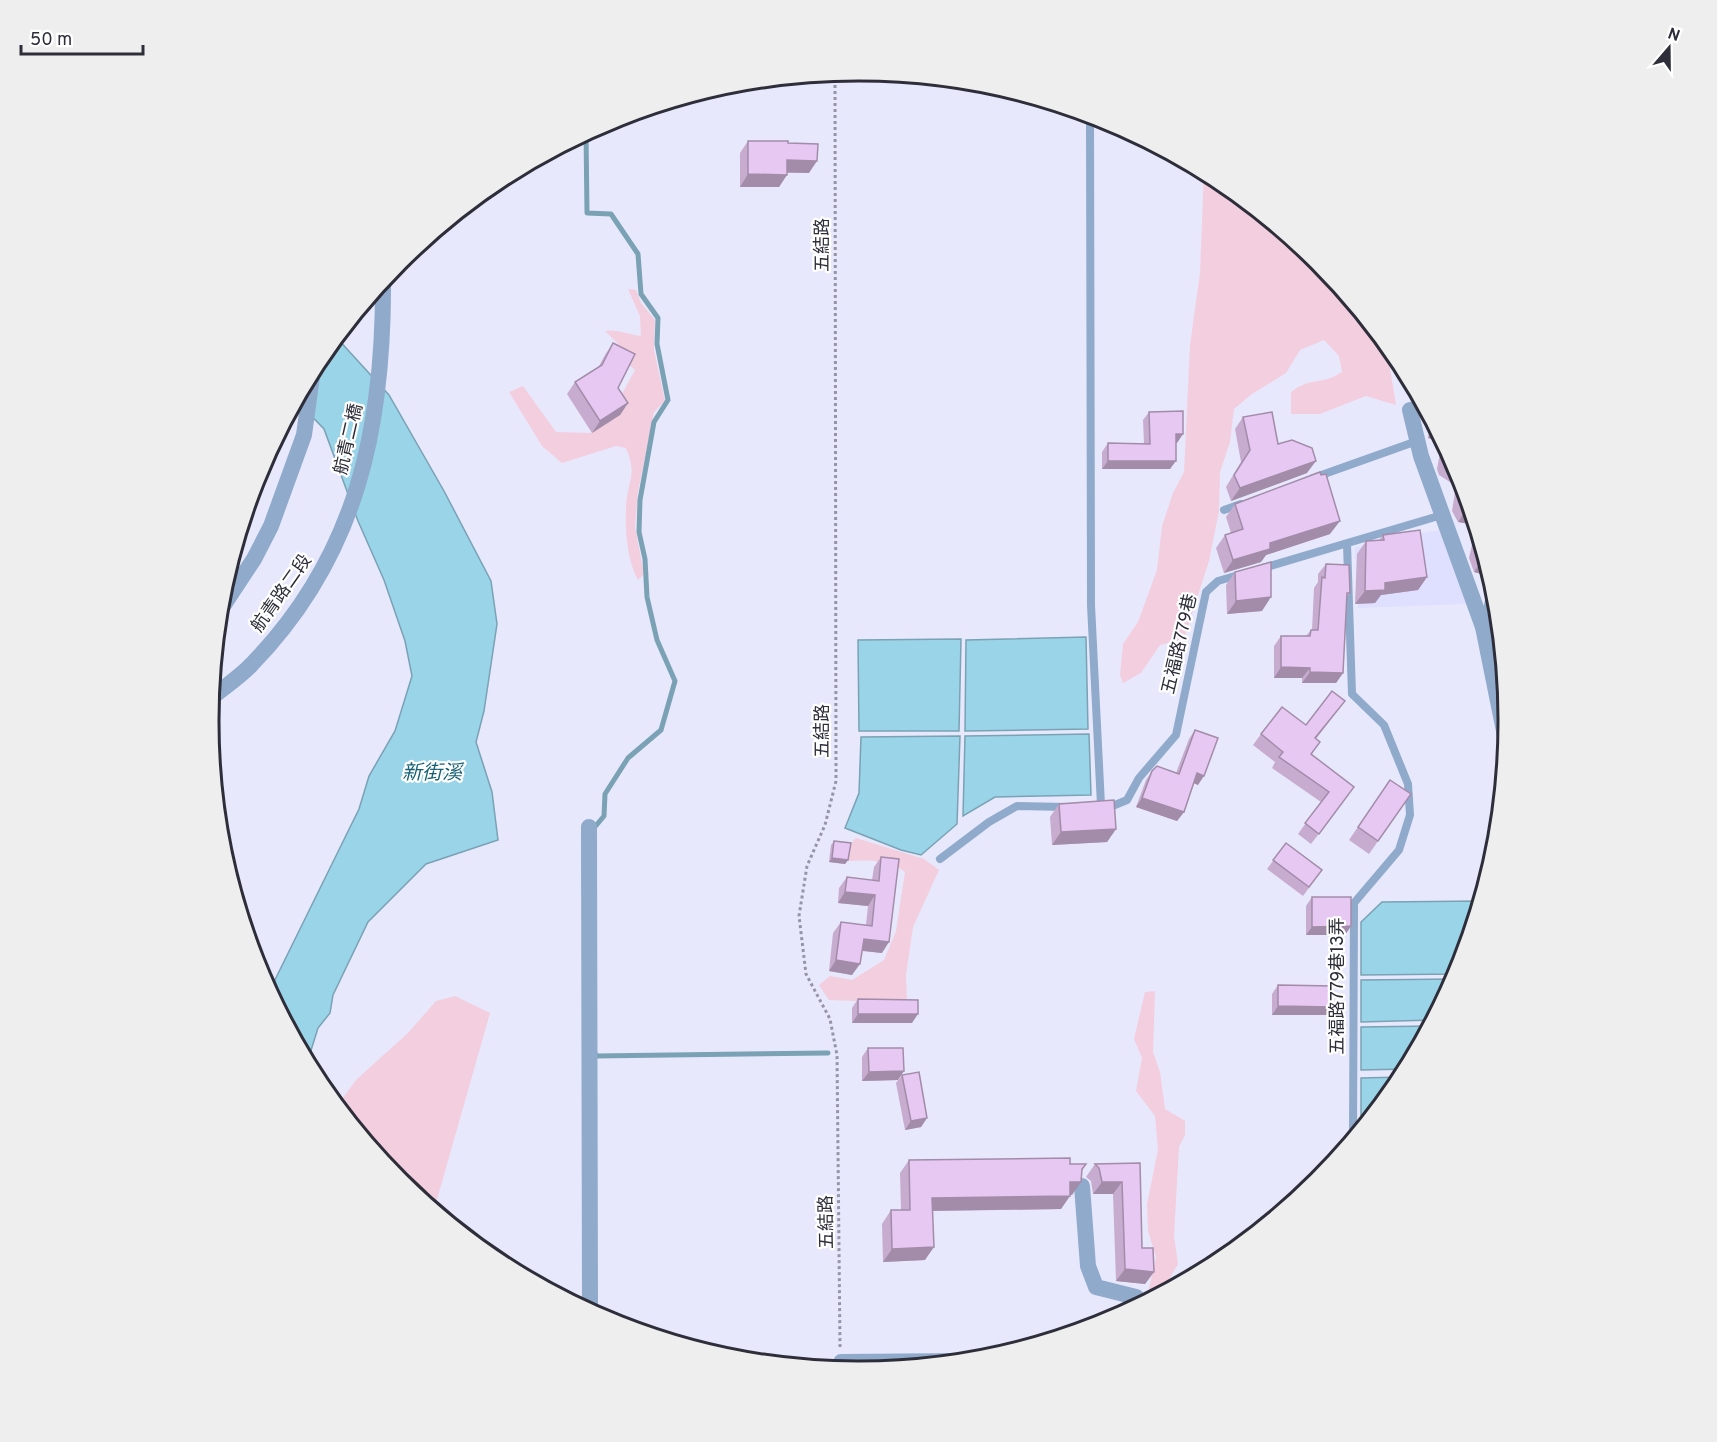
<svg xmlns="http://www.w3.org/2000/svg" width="1717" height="1442" font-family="Overpass,'Noto Sans TC',sans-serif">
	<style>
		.built { fill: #dfdfff }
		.green { fill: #f3cede }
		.water { fill: #9ad4e8; stroke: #7aa2b4; stroke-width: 1.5 }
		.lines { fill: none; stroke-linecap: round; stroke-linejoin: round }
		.stream { stroke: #7aa2b4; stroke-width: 5 }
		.path { stroke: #9595a6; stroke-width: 3; stroke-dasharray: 3 3; stroke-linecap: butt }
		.service { stroke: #8faacb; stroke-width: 8 }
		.minor { stroke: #8faacb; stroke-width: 16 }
		.tertiary { stroke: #8faacb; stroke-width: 16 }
		.wall { fill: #c7acd0 }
		.shaded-wall { fill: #a28ca9 }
		.building { fill: #e7c8f2; stroke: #a28ca9; stroke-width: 1.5 }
		.labels { text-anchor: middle; stroke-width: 4.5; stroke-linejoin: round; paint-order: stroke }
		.street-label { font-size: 18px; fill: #2e2e3a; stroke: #fff }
		.water-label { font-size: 20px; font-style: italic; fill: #156075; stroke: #fff }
		.rim { fill: none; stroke: #2e2e3a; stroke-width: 3 }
	</style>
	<rect width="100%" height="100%" fill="#e8e8fc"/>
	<!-- built -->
	<polygon class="built" points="1442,530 1466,604 1358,608 1355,548 1399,536"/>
	<!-- green -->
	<g class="green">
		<path d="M 1204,171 L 1220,180 L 1319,261 L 1386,343 L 1396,405 L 1366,396 L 1320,414 L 1291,414 L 1291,392 C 1312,376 1321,386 1342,372 L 1339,356 L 1324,340 L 1300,350 L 1286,373 L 1252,394 L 1234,409 L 1230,442 L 1220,472 L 1219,511 L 1209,561 L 1184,639 L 1160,645 L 1141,673 L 1123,683 L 1120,675 L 1123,644 L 1138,622 L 1157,570 L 1162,526 L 1173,493 L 1184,472 L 1190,345 L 1200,273 Z"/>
		<path d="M 628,289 L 636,290 L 641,303 L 655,320 L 654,350 L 665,401 L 654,412 L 638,492 L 635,527 L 644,574 L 638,580 C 627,560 625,531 626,507 C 627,480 638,477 626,448 L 616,446 L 562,463 L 542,446 L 509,392 L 523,386 L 556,432 L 592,433 L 618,401 L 635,370 L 619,356 L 621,347 L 605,331 C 618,329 629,335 641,336 L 640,316 Z"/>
		<path d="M 856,838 L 924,859 L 939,870 L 913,927 L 906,975 L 907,1003 L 829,1000 L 819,985 L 830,976 L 852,980 L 884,960 L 896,931 L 905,872 C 889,859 866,860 846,861 L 848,847 Z"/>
		<polygon points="1155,991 1153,1052 1160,1072 1165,1109 1185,1121 1185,1135 1179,1147 1174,1236 1178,1264 1161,1293 1146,1302 1156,1257 1148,1231 1147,1204 1158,1150 1155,1116 1136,1091 1142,1058 1134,1039 1145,992"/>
		<polygon points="455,996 490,1013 434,1210 398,1181 337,1106 356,1080 408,1033 436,1001"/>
	</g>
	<!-- water -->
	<g class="water">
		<polygon points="336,337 389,395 444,491 491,581 497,624 484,711 476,742 492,792 498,840 426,864 368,922 333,995 330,1013 318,1028 307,1063 269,992 359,809 369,776 395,731 412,676 405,641 384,580 358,521 324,429 296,400 318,359"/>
		<polygon points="1086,637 1088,729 965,731 966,640"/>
		<polygon points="961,639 959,731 859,731 858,640"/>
		<polygon points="1089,734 1091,795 995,797 963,816 965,736"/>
		<polygon points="960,736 957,824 921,855 901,850 845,828 859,793 861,737"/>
		<polygon points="1480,901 1457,974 1361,975 1361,922 1382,902"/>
		<polygon points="1455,979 1433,1020 1361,1022 1361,980"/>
		<polygon points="1430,1026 1407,1069 1361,1070 1361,1027"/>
		<polygon points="1402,1077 1370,1118 1361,1118 1361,1078"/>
	</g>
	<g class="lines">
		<!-- stream -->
		<g class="stream">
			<polyline points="586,133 587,213 611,214 638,254 641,294 658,318 657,344 668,400 654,422 640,500 639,532 645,559 647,597 657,640 675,681 661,730 628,758 605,794 604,816 594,828"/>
			<polyline points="595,1053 595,1056 828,1053"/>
		</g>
		<!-- path -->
		<polyline class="path" points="835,79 836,781 825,825 807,866 799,916 806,974 830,1019 837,1055 840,1347"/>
		<!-- service -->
		<g class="service">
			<polyline points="1090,115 1091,605 1101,805"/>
			<polyline points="1410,410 1421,400"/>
			<polyline points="1313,478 1417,441"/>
			<polyline points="1224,510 1241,504"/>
			<polyline points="1347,544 1352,694 1384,725 1408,784 1410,815 1399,850 1354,903 1353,1139"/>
			<polyline points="1260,569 1442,515"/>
			<polyline points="1104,805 1115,805 1127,800 1139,778 1176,735 1206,592 1218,581 1242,574"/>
			<polyline points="940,859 989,822 1017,806 1067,807"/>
		</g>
		<!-- minor -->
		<g class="minor">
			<polyline points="1410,410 1421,456 1483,627 1507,746"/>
			<polyline points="1483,627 1491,611 1495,590"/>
			<polyline points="589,827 590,1312"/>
			<polyline points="1082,1186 1088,1266 1096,1287 1136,1297 1136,1307"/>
			<polyline points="841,1362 966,1361"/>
		</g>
		<!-- tertiary -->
		<g class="tertiary">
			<polyline points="219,612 254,559 271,526 304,435 313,369"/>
			<path d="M 210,699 C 224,687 240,677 252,664 C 358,555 384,425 383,280"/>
		</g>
	</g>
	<!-- wall -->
	<g class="wall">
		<polygon points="748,141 788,143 809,173 787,173 779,187 740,187 740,153"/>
		<polygon points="613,343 618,388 628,403 620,415 592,433 567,394 575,382 598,368 605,355"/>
		<polygon points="1149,412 1183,434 1176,443 1170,469 1102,469 1102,452 1108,443 1144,444 1143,420"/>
		<polygon points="1243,417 1278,444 1307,473 1231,501 1226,487 1241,462 1235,429"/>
		<polygon points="1431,419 1460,472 1476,525 1458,522 1452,511 1456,486 1439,475 1437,469 1442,442 1428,438"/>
		<polygon points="1235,504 1330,534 1266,555 1261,562 1224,573 1216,548 1225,535 1231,533 1226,517"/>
		<polygon points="1476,527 1489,570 1485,575 1474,572 1469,558"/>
		<polygon points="1383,535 1427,577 1418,590 1381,595 1375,603 1355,604 1357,554 1366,541 1379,540"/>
		<polygon points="1326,564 1350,593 1347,597 1343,673 1336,683 1302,683 1302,678 1274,678 1274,646 1281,636 1306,636 1311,630 1312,630 1314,588 1318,582 1318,574"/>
		<polygon points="1235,572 1262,611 1227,614 1226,585"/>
		<polygon points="1345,701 1316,739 1312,755 1347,797 1311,844 1298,834 1321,802 1272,768 1275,762 1253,745 1261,734 1306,725"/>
		<polygon points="1195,730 1198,785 1194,783 1184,812 1177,821 1136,807 1146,780 1152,771 1176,773 1189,739"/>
		<polygon points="1390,780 1411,794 1369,854 1349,840"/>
		<polygon points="1059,804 1116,829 1107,842 1052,845 1050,817"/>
		<polygon points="834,841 848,860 845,864 829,862 831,845"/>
		<polygon points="1286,843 1322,870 1303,896 1267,869"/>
		<polygon points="881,857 882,953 862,951 852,975 829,971 833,933 841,922 866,925 868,906 838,903 839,888 847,877 872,880 874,867"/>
		<polygon points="1312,897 1351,926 1345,935 1306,935 1306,906"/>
		<polygon points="1278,985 1332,1007 1326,1015 1272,1015 1272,994"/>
		<polygon points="858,999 912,1023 852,1023 852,1008"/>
		<polygon points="868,1048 898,1080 862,1081 862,1057"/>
		<polygon points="902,1075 927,1118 921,1127 905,1130 896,1083"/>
		<polygon points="909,1160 1070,1164 1086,1164 1082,1171 1072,1195 1070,1195 1061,1209 933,1211 925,1260 883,1262 882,1224 891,1210 901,1210 900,1173"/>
		<polygon points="1140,1163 1142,1248 1154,1272 1145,1284 1116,1281 1113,1194 1093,1194 1091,1181 1086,1177 1095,1164"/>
	</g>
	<!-- shaded-wall -->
	<g class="shaded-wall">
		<polygon points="787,160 817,161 809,173 779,172"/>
		<polygon points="748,174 787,175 779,187 740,187"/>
		<polygon points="628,403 620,415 592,433 600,421"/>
		<polygon points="1435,427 1443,441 1442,442 1428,438"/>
		<polygon points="1176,434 1183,434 1177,443 1170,443"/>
		<polygon points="1108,461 1176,461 1170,469 1102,469"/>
		<polygon points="1316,461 1307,473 1231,501 1240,488"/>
		<polygon points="1467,509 1471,510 1476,525 1458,522"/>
		<polygon points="1340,521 1330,534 1266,555 1261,562 1224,573 1233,560 1270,543"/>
		<polygon points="1483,559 1486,560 1489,570 1485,575 1474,572"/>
		<polygon points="1427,577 1418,590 1381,595 1375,603 1355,604 1365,591 1385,583"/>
		<polygon points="1271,597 1262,611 1227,614 1236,601"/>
		<polygon points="1281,667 1310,668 1302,678 1274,678"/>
		<polygon points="1310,672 1343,673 1336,683 1302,683"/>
		<polygon points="1197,773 1204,776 1198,785 1191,782"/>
		<polygon points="1142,798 1184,812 1177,821 1136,807"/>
		<polygon points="1116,829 1107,842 1052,845 1061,832"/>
		<polygon points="832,858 848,860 845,864 829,862"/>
		<polygon points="845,892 875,895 868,906 838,903"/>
		<polygon points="1351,926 1345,935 1306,935 1312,927"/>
		<polygon points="864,939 889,942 882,953 856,950"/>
		<polygon points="836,960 860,964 852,975 829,971"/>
		<polygon points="1278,1006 1332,1007 1326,1015 1272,1015"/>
		<polygon points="858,1014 918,1014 912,1023 852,1023"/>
		<polygon points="904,1071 898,1080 862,1081 869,1072"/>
		<polygon points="927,1118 921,1127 905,1130 911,1121"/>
		<polygon points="1070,1182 1081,1182 1072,1195 1061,1195"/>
		<polygon points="1102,1182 1122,1182 1113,1194 1093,1194"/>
		<polygon points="1070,1196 1061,1209 923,1211 932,1198"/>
		<polygon points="934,1247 925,1260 883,1262 892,1249"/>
		<polygon points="1125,1269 1154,1272 1145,1284 1116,1281"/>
	</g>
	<!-- building -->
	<g class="building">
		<polygon points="748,141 788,141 788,143 818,144 817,161 787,160 787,175 748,174"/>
		<polygon points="613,343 635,354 618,388 628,403 600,421 575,382 602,365"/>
		<polygon points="1183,411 1183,434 1176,434 1176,461 1108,461 1108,443 1150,444 1149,412"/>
		<polygon points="1272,412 1278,444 1292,440 1312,448 1316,461 1240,488 1234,475 1250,450 1243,417"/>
		<polygon points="1447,449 1457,468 1448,463 1446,456"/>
		<polygon points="1320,472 1321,475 1326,474 1340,521 1270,543 1270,549 1233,560 1225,535 1243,529 1235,504"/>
		<polygon points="1463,485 1471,510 1467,509 1461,498"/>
		<polygon points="1420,530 1427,577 1385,583 1385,590 1365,591 1366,541 1384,540 1383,535"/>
		<polygon points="1480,539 1486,560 1483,559 1478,546"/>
		<polygon points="1271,562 1271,597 1236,601 1235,572"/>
		<polygon points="1326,564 1349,565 1350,593 1347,593 1343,673 1310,672 1310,668 1281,667 1281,636 1310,636 1311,630 1318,630 1322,577 1325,578"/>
		<polygon points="1332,691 1345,701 1315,738 1320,742 1311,754 1354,787 1319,834 1305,823 1329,792 1279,757 1283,752 1261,734 1282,707 1306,725"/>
		<polygon points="1195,730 1218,738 1204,776 1197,773 1184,812 1142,798 1152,771 1157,766 1179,774"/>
		<polygon points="1390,780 1411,794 1378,841 1358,827"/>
		<polygon points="1114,800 1116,829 1061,832 1059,804"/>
		<polygon points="834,841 851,843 848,860 832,858"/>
		<polygon points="1286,843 1322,870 1309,887 1273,860"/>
		<polygon points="881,857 899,859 889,942 864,939 860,964 836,960 841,922 872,926 875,895 845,892 847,877 879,881"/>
		<polygon points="1312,897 1351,897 1351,926 1312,927"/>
		<polygon points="1278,985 1333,986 1332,1007 1278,1006"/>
		<polygon points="858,999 918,1000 918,1014 858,1014"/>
		<polygon points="868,1048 903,1048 904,1071 869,1072"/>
		<polygon points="919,1072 927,1118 911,1121 902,1075"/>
		<polygon points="1070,1158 1070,1164 1086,1164 1082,1169 1081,1182 1070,1182 1070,1196 932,1198 934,1247 892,1249 891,1210 910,1210 909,1160"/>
		<polygon points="1140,1163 1142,1248 1153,1248 1154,1272 1125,1269 1122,1182 1102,1182 1099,1168 1095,1164"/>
	</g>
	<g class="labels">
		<!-- street labels -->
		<g class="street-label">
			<text transform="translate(822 245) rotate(-90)" y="6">五結路</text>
			<text transform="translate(348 439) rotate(-77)" y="6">航青二橋</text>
			<text transform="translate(281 593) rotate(-55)" y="6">航青路二段</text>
			<text transform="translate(1179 644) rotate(-77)" y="6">五福路779巷</text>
			<text transform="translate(822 731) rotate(-90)" y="6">五結路</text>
			<text transform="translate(1337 986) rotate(-90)" y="6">五福路779巷13弄</text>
			<text transform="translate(826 1222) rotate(-91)" y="6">五結路</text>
		</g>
		<!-- water labels -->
		<g class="water-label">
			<text x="432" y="779">新街溪</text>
		</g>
	</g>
	<!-- crop -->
	<path d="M0 0H1717V1442H0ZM858 81H859A639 639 0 0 1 1498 720V722A639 639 0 0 1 859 1361H858A639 639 0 0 1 219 722V720A639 639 0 0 1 858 81Z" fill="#eeeeef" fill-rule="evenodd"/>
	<path class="rim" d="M858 81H859A639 639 0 0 1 1498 720V722A639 639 0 0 1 859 1361H858A639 639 0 0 1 219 722V720A639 639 0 0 1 858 81Z"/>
	<!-- north arrow -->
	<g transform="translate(1669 48) rotate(20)" stroke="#ffffff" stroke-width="4.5" paint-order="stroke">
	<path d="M0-4.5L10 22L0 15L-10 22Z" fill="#2e2e3a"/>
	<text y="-9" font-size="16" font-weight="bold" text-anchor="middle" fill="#2e2e3a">N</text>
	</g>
	<!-- scale -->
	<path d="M21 45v9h122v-9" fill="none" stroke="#2e2e3a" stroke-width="3"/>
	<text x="30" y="45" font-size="18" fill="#2e2e3a" stroke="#ffffff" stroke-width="4.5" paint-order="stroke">50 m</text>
</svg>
